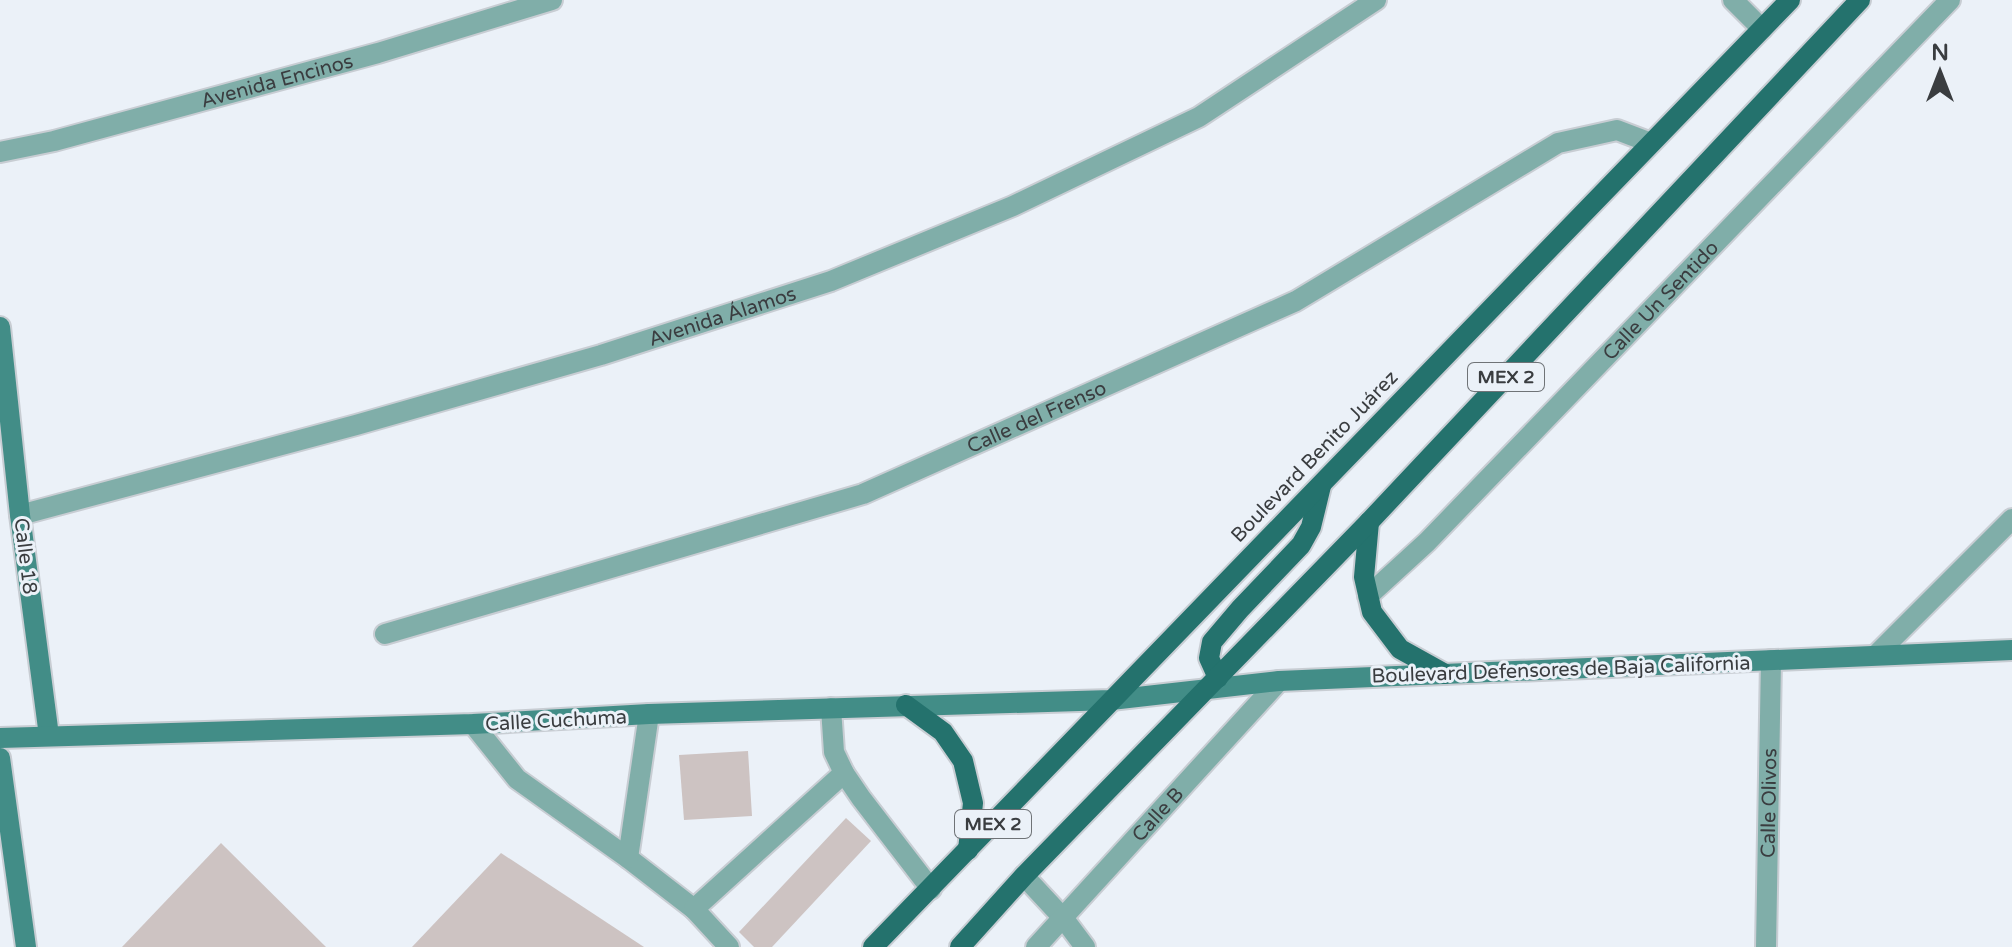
<svg xmlns="http://www.w3.org/2000/svg" width="2012" height="947" font-family="'Varela Round',sans-serif">
	<style>
		.building { fill: #cdc3c2 }
		.lines { fill: none; stroke-linecap: round; stroke-linejoin: round }
		.lane-casing { stroke: #c8cdd3; stroke-width: 24 }
		.street-casing { stroke: #c8cdd3; stroke-width: 24 }
		.secondary-casing { stroke: #c8cdd3; stroke-width: 24 }
		.primary-casing { stroke: #c8cdd3; stroke-width: 24 }
		.lane { stroke: #80aea9; stroke-width: 20 }
		.street { stroke: #80aea9; stroke-width: 20 }
		.secondary { stroke: #428d87; stroke-width: 20 }
		.primary { stroke: #24726d; stroke-width: 20 }
		.labels { text-anchor: middle; stroke-width: 6; stroke-linejoin: round; paint-order: stroke }
		.shield { fill: #ebf1f8; stroke: #6f7377; stroke-width: 2 }
		.shield-label { font-size: 18px; font-weight: bold; fill: #3a3d40 }
		.street-label { font-size: 20px; fill: #3a3d40; stroke: #ebf1f8 }
	</style>
	<rect width="100%" height="100%" fill="#ebf1f8"/>
	<!-- building -->
	<g class="building">
		<polygon points="748,751 752,816 684,820 679,755"/>
		<polygon points="846,818 871,841 772,947 754,947 739,932"/>
		<polygon points="221,843 326,947 122,947"/>
		<polygon points="501,853 644,947 412,947"/>
	</g>
	<g class="lines">
		<!-- lane casing -->
		<g class="lane-casing">
			<g id="lane">
				<polyline points="1733,0 1762,29"/>
				<polyline points="831,708 834,752 844,773"/>
				<polyline points="473,724 517,779 628,858 694,909"/>
				<polyline points="628,858 649,714"/>
				<polyline points="1024,876 1064,919 1085,947"/>
				<polyline points="729,947 694,909 844,773 861,798 931,889"/>
			</g>
		</g>
		<!-- street casing -->
		<g class="street-casing">
			<g id="street">
				<path id="s1" d="M 0,152 L 54,141 L 378,53 L 552,0"/>
				<path id="s2" d="M 20,515 L 356,425 L 601,355 L 831,281 L 1013,206 L 1199,117 L 1376,0"/>
				<path id="s3" d="M 1368,596 L 1427,542 L 1950,0"/>
				<path id="s4" d="M 385,634 L 863,494 L 1296,301 L 1558,143 L 1617,130 L 1651,143"/>
				<polyline points="1876,655 2012,519"/>
				<path id="s5" d="M 1036,947 L 1279,681"/>
				<path id="s6" d="M 1766,947 L 1771,660"/>
			</g>
		</g>
		<!-- secondary casing -->
		<g class="secondary-casing">
			<g id="secondary">
				<polyline points="0,327 20,515 49,736"/>
				<polyline points="0,738 473,724 649,714 1111,700 1279,681 2012,650"/>
				<polyline points="0,758 26,947"/>
			</g>
		</g>
		<!-- primary casing -->
		<g class="primary-casing">
			<g id="primary">
				<polyline points="1369,522 1364,577 1372,612 1400,649 1445,674"/>
				<polyline points="1218,678 1209,658 1212,642 1240,609 1301,545 1311,527 1321,486"/>
				<polyline points="906,705 943,732 963,761 973,803 968,850"/>
				<polyline points="873,947 1790,0"/>
				<polyline points="960,947 1024,876 1369,522 1860,0"/>
			</g>
		</g>
		<!-- lane -->
		<use href="#lane" class="lane"/>
		<!-- street -->
		<use href="#street" class="street"/>
		<!-- secondary -->
		<use href="#secondary" class="secondary"/>
		<!-- primary -->
		<use href="#primary" class="primary"/>
	</g>
	<g class="labels">
		<!-- shield labels -->
		<g class="shield">
			<rect x="1468" y="363" width="76" height="28" rx="6"/>
			<rect x="955" y="810" width="76" height="28" rx="6"/>
		</g>
		<g class="shield-label">
			<text x="1506" y="383">MEX 2</text>
			<text x="993" y="830">MEX 2</text>
		</g>
		<!-- street labels -->
		<g class="street-label">
			<text dy="7" stroke="none"><textPath href="#s1" startOffset="286">Avenida Encinos</textPath></text>
			<text dy="7" stroke="none"><textPath href="#s3" startOffset="416">Calle Un Sentido</textPath></text>
			<text dy="7" stroke="none"><textPath href="#s2" startOffset="730">Avenida Álamos</textPath></text>
			<text dy="7" stroke="none"><textPath href="#s4" startOffset="688">Calle del Frenso</textPath></text>
			<text transform="translate(1314 456) rotate(-46)" y="7">Boulevard Benito Juárez</text>
			<text transform="translate(26 556) rotate(83)" y="7">Calle 18</text>
			<text transform="translate(1561 669) rotate(-2)" y="7">Boulevard Defensores de Baja California</text>
			<text transform="translate(556 720) rotate(-3)" y="7">Calle Cuchuma</text>
			<text dy="7" stroke="none"><textPath href="#s6" startOffset="144">Calle Olivos</textPath></text>
			<text dy="7" stroke="none"><textPath href="#s5" startOffset="180">Calle B</textPath></text>
		</g>
	</g>
	<!-- north arrow -->
	<g transform="translate(1940 72)" stroke="#ebf1f8" stroke-width="6" paint-order="stroke">
	<path d="M0-6L14 30L0 20L-14 30Z" fill="#3a3d40"/>
	<text y="-12" font-size="22" font-weight="bold" text-anchor="middle" fill="#3a3d40">N</text>
	</g>
</svg>
